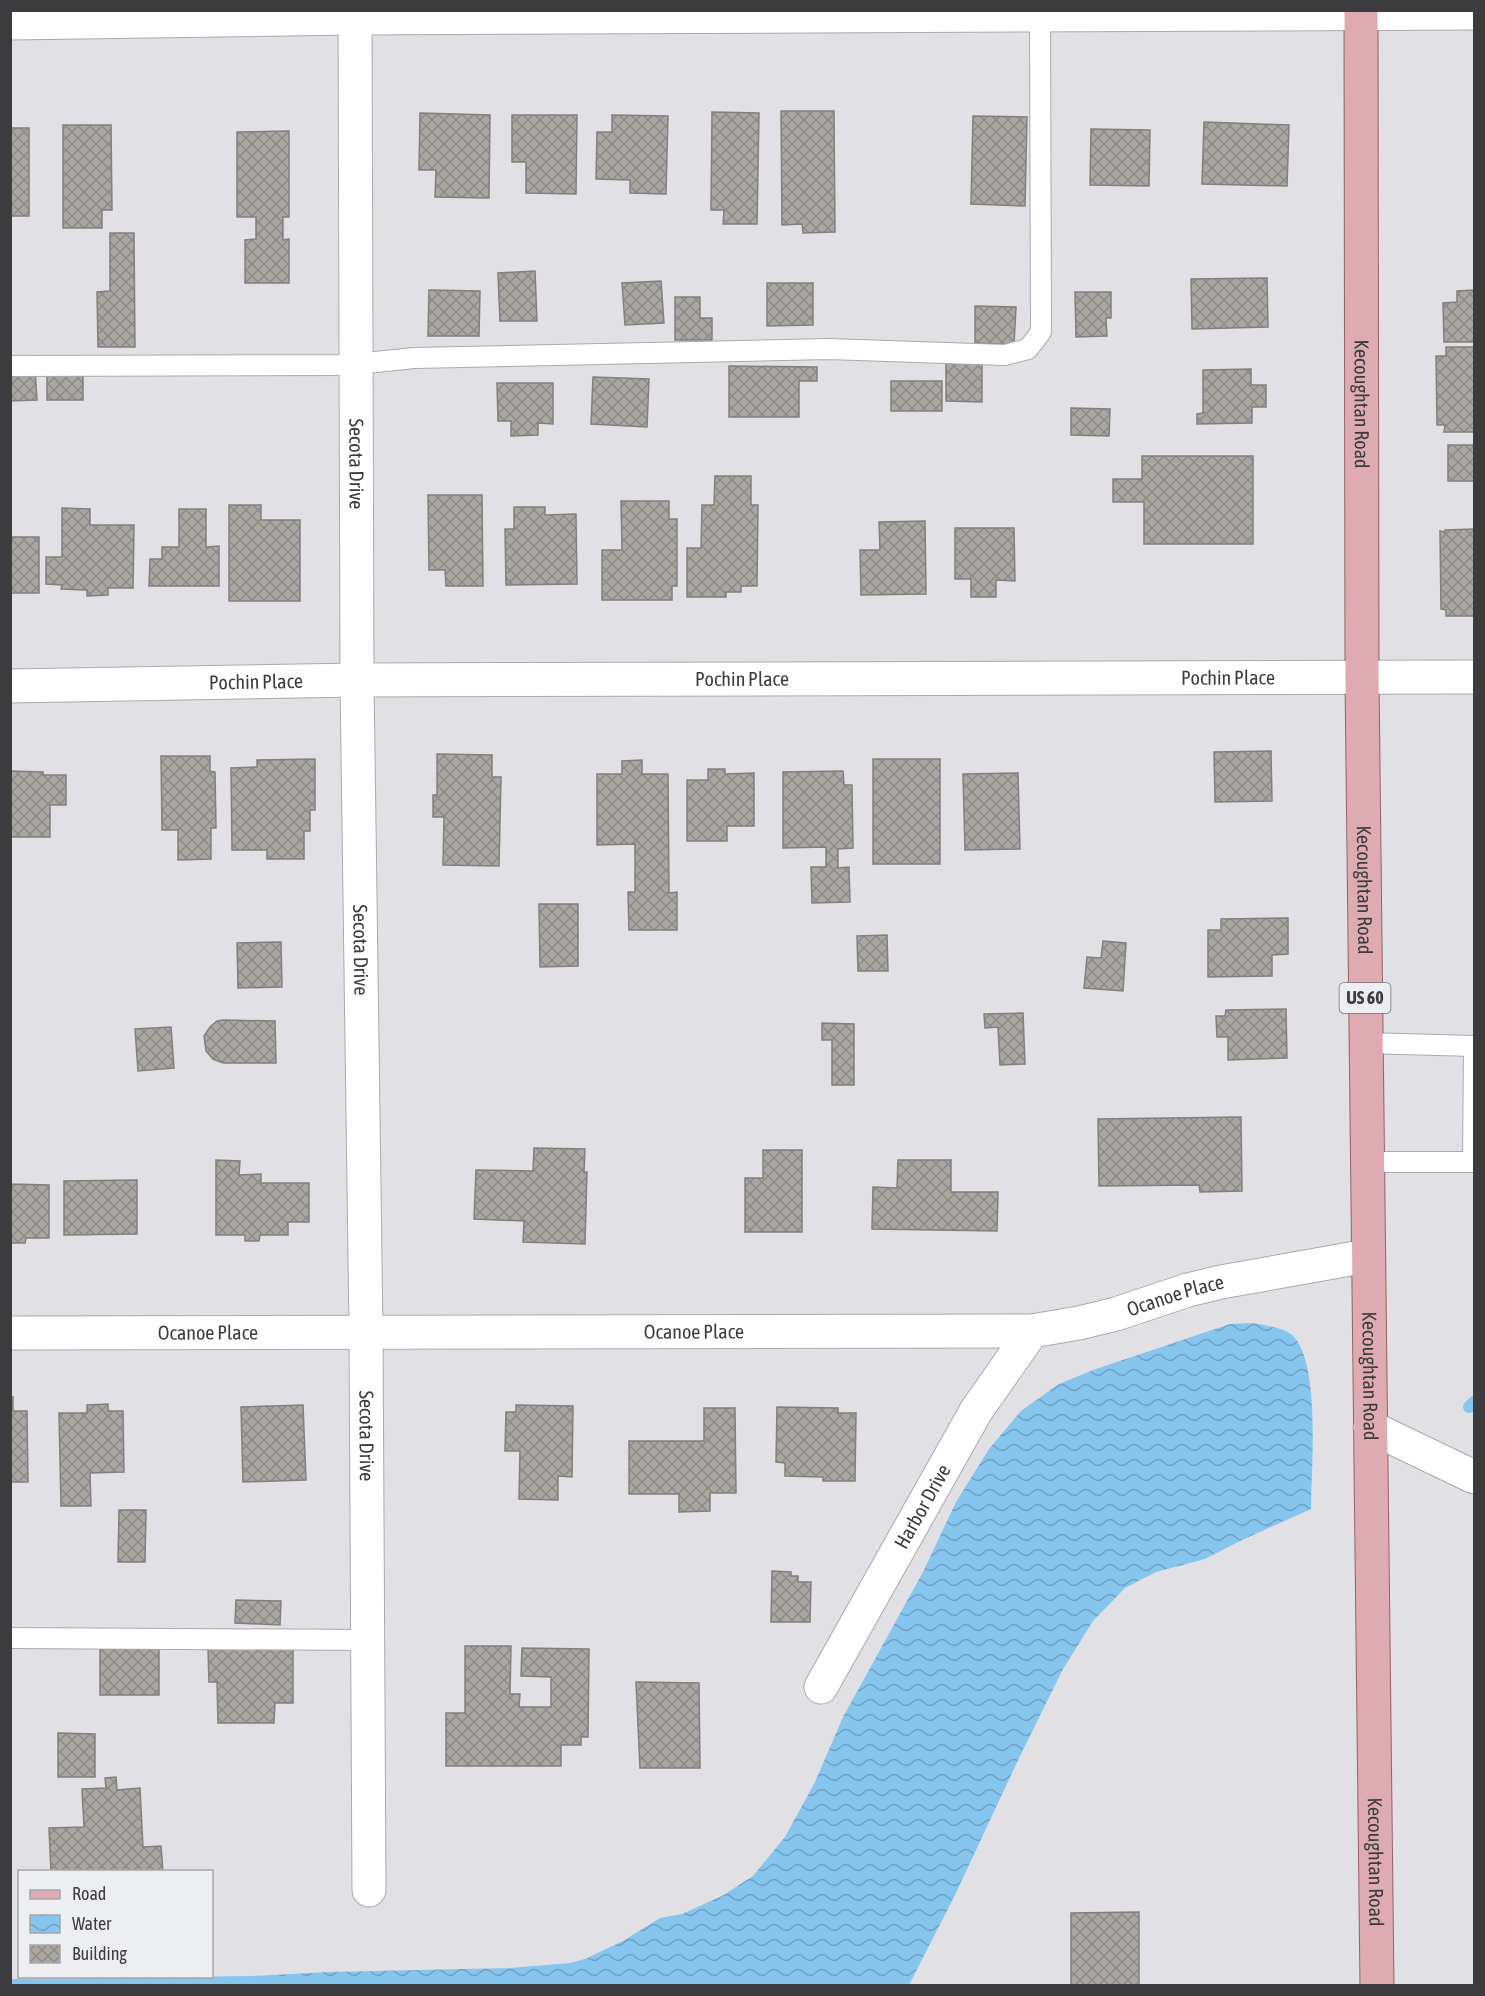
<svg xmlns="http://www.w3.org/2000/svg" width="1485" height="1996" font-family="'Asap Condensed',sans-serif">
	<style>
		.water { fill: url(#water-waves) }
		.lines { fill: none; stroke-linecap: round; stroke-linejoin: round }
		.stream { stroke: #86c5ee; stroke-width: 12 }
		.building { fill: url(#building-cross-hatch); stroke: #837f7c; stroke-width: 1.5 }
		.service-casing { stroke: #a9aaae; stroke-width: 22 }
		.minor-casing { stroke: #a9aaae; stroke-width: 35 }
		.secondary-casing { stroke: #a9aaae; stroke-width: 35 }
		.primary-casing { stroke: #986068; stroke-width: 35 }
		.service { stroke: #fff; stroke-width: 20 }
		.minor { stroke: #fff; stroke-width: 33 }
		.secondary { stroke: #fff; stroke-width: 33 }
		.primary { stroke: #dfabb2; stroke-width: 33 }
		.labels { text-anchor: middle; stroke-width: 4.5; stroke-linejoin: round; paint-order: stroke }
		.shield { fill: #edeef2; stroke: #717174; stroke-width: 1.5 }
		.shield-label { font-size: 18px; font-weight: bold; fill: #3c3c3e }
		.street-label { font-size: 20px; fill: #3c3c3e; stroke: #edeef2 }
	</style>
	<defs>
		<pattern id="water-waves" width="16" height="10" patternUnits="userSpaceOnUse" patternTransform="scale(1.5)"><rect width="16" height="10" fill="#86c5ee"/><path d="M0 5q4-4 8 0t8 0" fill="none" stroke="#6fa1c2"/></pattern>
		<pattern id="building-cross-hatch" width="8" height="8" patternUnits="userSpaceOnUse" patternTransform="scale(1.5)"><rect width="8" height="8" fill="#aaa7a3"/><path d="M0 0l8 8M0 8l8-8" fill="none" stroke="#8c8986"/></pattern>
	</defs>
	<rect width="100%" height="100%" fill="#e0e0e5"/>
	<!-- water -->
	<path class="water" d="M 1254,1323 C 1266,1326 1284,1327 1293,1336 C 1321,1364 1311,1469 1311,1509 L 1244,1539 L 1205,1559 L 1156,1572 L 1125,1588 L 1093,1621 L 1063,1669 L 1020,1756 L 954,1897 L 909,1985 L 11,1985 L 11,1979 L 253,1976 L 328,1972 L 510,1968 L 570,1963 L 585,1959 L 623,1941 L 660,1918 L 682,1914 L 722,1896 L 753,1876 L 785,1837 L 815,1782 L 843,1717 L 923,1572 L 956,1502 L 989,1449 L 1021,1411 L 1059,1384 L 1093,1370 L 1230,1324 Z"/>
	<g class="lines">
		<!-- stream -->
		<polyline class="stream" points="1469,1407 1474,1402"/>
	</g>
	<!-- building -->
	<g class="building">
		<polygon points="781,111 834,111 835,232 803,233 802,224 782,225"/>
		<polygon points="712,112 759,113 757,224 723,224 724,210 711,210"/>
		<polygon points="420,113 490,115 489,198 435,197 436,170 419,170"/>
		<polygon points="512,115 577,115 576,194 526,193 526,162 512,162"/>
		<polygon points="612,115 668,116 666,194 630,193 630,180 596,179 597,132 612,132"/>
		<polygon points="973,116 1027,117 1025,206 971,204"/>
		<polygon points="1204,122 1289,125 1287,186 1202,184"/>
		<polygon points="63,125 111,125 112,210 102,210 102,228 63,228"/>
		<rect x="10" y="128" width="19" height="88"/>
		<polygon points="1091,129 1150,130 1149,186 1090,185"/>
		<polygon points="289,131 289,217 283,217 283,240 289,239 289,283 245,283 245,240 256,239 256,217 237,217 237,132"/>
		<polygon points="110,233 134,233 135,347 98,347 97,292 110,291"/>
		<polygon points="535,271 537,321 500,321 498,273"/>
		<polygon points="1267,278 1268,327 1192,329 1191,279"/>
		<polygon points="661,281 664,323 625,325 622,283"/>
		<polygon points="767,283 813,283 813,325 767,326"/>
		<polygon points="429,290 480,291 479,336 428,336"/>
		<polygon points="1474,290 1474,342 1444,342 1443,303 1457,302 1457,291"/>
		<polygon points="1075,292 1111,292 1111,318 1106,318 1107,336 1076,337"/>
		<polygon points="675,297 700,297 700,318 712,318 712,340 675,340"/>
		<polygon points="975,306 1016,307 1014,345 975,343"/>
		<polygon points="1446,347 1474,347 1474,432 1444,432 1445,425 1437,425 1436,356 1446,356"/>
		<polygon points="946,358 982,358 982,402 946,401"/>
		<polygon points="729,366 817,367 817,381 799,381 799,417 729,417"/>
		<rect x="47" y="367" width="36" height="33"/>
		<polygon points="1251,369 1251,385 1266,385 1266,407 1252,407 1252,423 1197,424 1197,414 1203,413 1203,370"/>
		<polygon points="35,370 37,400 10,401 10,371"/>
		<polygon points="593,377 649,379 647,427 591,424"/>
		<rect x="891" y="381" width="51" height="30"/>
		<polygon points="497,383 553,383 553,424 538,423 538,435 511,436 511,421 498,421"/>
		<polygon points="1071,408 1110,409 1109,436 1071,435"/>
		<rect x="1448" y="445" width="26" height="36"/>
		<polygon points="1142,456 1253,456 1253,544 1144,544 1144,502 1113,502 1113,479 1142,479"/>
		<polygon points="715,476 751,476 751,505 758,505 757,586 741,586 741,592 726,592 726,597 687,597 687,548 701,548 702,505 714,505"/>
		<polygon points="428,495 482,495 483,586 446,586 445,570 429,570"/>
		<polygon points="621,501 669,501 669,519 677,519 677,586 672,586 672,600 602,600 602,550 622,550"/>
		<polygon points="229,505 261,505 261,520 300,520 300,601 229,601"/>
		<polygon points="514,507 545,507 545,515 576,514 577,584 506,585 505,529 514,529"/>
		<polygon points="62,508 90,509 90,525 134,525 133,588 108,588 108,595 87,596 87,590 61,589 62,585 46,584 46,557 62,557"/>
		<polygon points="179,509 206,509 206,547 219,546 219,586 149,586 150,559 162,559 162,547 179,547"/>
		<polygon points="925,521 926,594 861,595 860,550 880,550 879,522"/>
		<polygon points="955,528 1014,528 1015,581 996,580 996,597 971,597 971,579 955,579"/>
		<polygon points="1474,529 1474,616 1446,616 1446,610 1441,609 1440,531 1445,532 1445,530"/>
		<rect x="10" y="537" width="29" height="56"/>
		<polygon points="1271,751 1272,801 1215,802 1214,752"/>
		<polygon points="437,754 492,755 492,777 501,777 499,866 443,865 444,817 433,817 433,795 437,795"/>
		<polygon points="161,756 210,756 210,771 215,772 216,828 211,828 211,859 178,860 178,830 162,830"/>
		<polygon points="315,759 315,810 310,810 310,831 304,831 304,859 267,859 267,850 232,850 231,768 257,767 257,760"/>
		<rect x="873" y="759" width="67" height="105"/>
		<polygon points="642,760 642,774 668,774 669,893 677,892 677,930 629,930 628,892 635,892 635,844 597,845 597,774 622,774 622,761"/>
		<polygon points="708,769 725,769 725,774 754,773 754,826 727,826 727,841 687,841 687,780 708,780"/>
		<polygon points="10,771 43,772 43,775 66,775 66,805 50,805 50,837 10,837"/>
		<polygon points="843,771 844,785 852,785 853,848 838,849 838,868 849,867 850,902 812,903 811,867 826,867 826,847 783,848 783,772"/>
		<polygon points="1018,773 1020,849 965,850 963,774"/>
		<polygon points="539,904 578,904 578,966 540,967"/>
		<polygon points="1288,918 1288,954 1272,955 1272,976 1208,977 1208,930 1221,930 1221,919"/>
		<polygon points="887,935 888,971 858,971 857,936"/>
		<polygon points="1103,941 1126,943 1123,991 1084,988 1087,957 1101,958"/>
		<polygon points="281,942 282,987 238,988 237,943"/>
		<polygon points="1286,1009 1287,1058 1228,1060 1228,1037 1217,1037 1216,1016 1225,1016 1226,1010"/>
		<polygon points="1023,1013 1025,1064 1000,1065 998,1027 985,1028 984,1014"/>
		<polygon points="223,1020 275,1021 276,1063 223,1063 213,1059 206,1051 204,1036 210,1027 217,1021"/>
		<polygon points="822,1023 854,1024 854,1085 832,1085 832,1040 822,1040"/>
		<polygon points="171,1027 174,1068 138,1071 135,1029"/>
		<polygon points="1241,1117 1242,1191 1200,1192 1199,1185 1099,1186 1098,1119"/>
		<polygon points="534,1148 585,1149 584,1172 587,1172 585,1244 523,1242 524,1221 474,1219 476,1170 533,1171"/>
		<polygon points="763,1150 802,1150 802,1232 745,1232 745,1178 763,1178"/>
		<polygon points="10,1158 11,1184 49,1185 49,1238 26,1238 25,1243 10,1243"/>
		<polygon points="216,1160 240,1161 239,1175 261,1174 261,1183 309,1183 309,1222 288,1222 288,1235 260,1235 259,1241 245,1241 245,1235 216,1235"/>
		<polygon points="898,1160 951,1160 951,1192 998,1192 997,1231 872,1229 873,1187 897,1188"/>
		<polygon points="137,1180 137,1234 64,1235 64,1181"/>
		<polygon points="10,1397 13,1397 13,1411 27,1411 28,1482 10,1482"/>
		<polygon points="108,1404 108,1411 123,1411 124,1472 90,1473 91,1506 61,1506 59,1413 87,1413 87,1405"/>
		<polygon points="303,1405 306,1480 243,1482 241,1407"/>
		<polygon points="516,1405 573,1406 572,1477 558,1476 558,1500 519,1499 520,1451 505,1451 506,1412 516,1412"/>
		<polygon points="777,1407 838,1408 838,1413 856,1413 855,1481 823,1481 823,1477 785,1476 785,1463 776,1462"/>
		<polygon points="704,1408 735,1408 736,1493 710,1493 710,1511 679,1512 679,1494 629,1494 629,1441 704,1441"/>
		<polygon points="119,1510 146,1510 145,1562 118,1562"/>
		<polygon points="772,1571 791,1572 791,1576 798,1576 798,1582 811,1582 810,1622 771,1622"/>
		<polygon points="236,1600 281,1601 280,1625 235,1623"/>
		<polygon points="465,1646 511,1646 510,1694 520,1694 519,1707 551,1707 551,1677 521,1676 522,1648 589,1649 588,1737 581,1737 581,1745 561,1745 561,1766 446,1766 446,1713 465,1713"/>
		<rect x="100" y="1648" width="59" height="47"/>
		<polygon points="293,1648 293,1703 275,1703 274,1723 218,1723 217,1682 209,1682 208,1649"/>
		<polygon points="636,1682 699,1683 700,1768 640,1768"/>
		<polygon points="58,1733 95,1734 95,1777 58,1777"/>
		<polygon points="116,1777 117,1790 140,1788 143,1847 161,1846 163,1872 51,1872 49,1828 84,1827 82,1789 106,1788 105,1778"/>
		<polygon points="1139,1912 1139,1986 1071,1986 1071,1913"/>
	</g>
	<g class="lines">
		<!-- service casing -->
		<g class="service-casing">
			<g id="service">
				<polyline points="10,366 347,365 414,358 828,349 1005,355 1028,349 1041,332 1040,15"/>
				<polyline points="1365,1043 1474,1046 1473,1162 1366,1162"/>
				<polyline points="10,1638 367,1640"/>
			</g>
		</g>
		<!-- minor casing -->
		<g class="minor-casing">
			<g id="minor">
				<path id="s1" d="M 355,10 L 357,680 L 366,1331 L 369,1890"/>
				<path id="s2" d="M 10,686 L 357,680 L 1474,677"/>
				<path id="s3" d="M 10,1333 L 1032,1331 L 1079,1323 L 1116,1314 L 1188,1290 L 1221,1282 L 1367,1256"/>
				<polyline points="1370,1427 1474,1477"/>
				<path id="s4" d="M 821,1687 L 976,1411 L 1032,1331"/>
			</g>
		</g>
		<!-- secondary casing -->
		<g class="secondary-casing">
			<polyline id="secondary" points="10,23 355,18 1474,13"/>
		</g>
		<!-- primary casing -->
		<g class="primary-casing">
			<g id="primary">
				<path id="s5" d="M 1361,10 L 1362,678 L 1377,1986"/>
			</g>
		</g>
		<!-- service -->
		<use href="#service" class="service"/>
		<!-- minor -->
		<use href="#minor" class="minor"/>
		<!-- secondary -->
		<use href="#secondary" class="secondary"/>
		<!-- primary -->
		<use href="#primary" class="primary"/>
	</g>
	<g class="labels">
		<!-- shield labels -->
		<rect class="shield" x="1339.5" y="983" width="51" height="30" rx="4.5"/>
		<g class="shield-label">
			<text x="1365" y="1004">US 60</text>
		</g>
		<!-- street labels -->
		<g class="street-label">
			<text dy="7" stroke="none"><textPath href="#s5" startOffset="394">Kecoughtan Road</textPath></text>
			<text dy="7" stroke="none"><textPath href="#s1" startOffset="454">Secota Drive</textPath></text>
			<text dy="7" stroke="none"><textPath href="#s2" startOffset="1218">Pochin Place</textPath></text>
			<text dy="7" stroke="none"><textPath href="#s2" startOffset="732">Pochin Place</textPath></text>
			<text dy="7" stroke="none"><textPath href="#s2" startOffset="246">Pochin Place</textPath></text>
			<text dy="7" stroke="none"><textPath href="#s5" startOffset="880">Kecoughtan Road</textPath></text>
			<text dy="7" stroke="none"><textPath href="#s1" startOffset="940">Secota Drive</textPath></text>
			<text dy="7" stroke="none"><textPath href="#s3" startOffset="1170">Ocanoe Place</textPath></text>
			<text dy="7" stroke="none"><textPath href="#s3" startOffset="684">Ocanoe Place</textPath></text>
			<text dy="7" stroke="none"><textPath href="#s3" startOffset="198">Ocanoe Place</textPath></text>
			<text dy="7" stroke="none"><textPath href="#s5" startOffset="1366">Kecoughtan Road</textPath></text>
			<text dy="7" stroke="none"><textPath href="#s1" startOffset="1426">Secota Drive</textPath></text>
			<text dy="7" stroke="none"><textPath href="#s4" startOffset="207">Harbor Drive</textPath></text>
			<text dy="7" stroke="none"><textPath href="#s5" startOffset="1852">Kecoughtan Road</textPath></text>
		</g>
	</g>
	<!-- border -->
	<rect width="1485" height="1996" fill="none" stroke="#3c3c3e" stroke-width="24"/>
	<!-- legend -->
	<rect x="18" y="1870" width="195" height="108" fill="#edeef2" stroke="#a6a7aa" stroke-width="1.5"/>
	<rect x="30" y="1890" width="30" height="9" fill="#dfabb2" stroke="#a6a7aa" stroke-width="1.5"/>
	<text x="72" y="1900" font-size="18" fill="#3c3c3e">Road</text>
	<rect x="30" y="1915" width="30" height="18" fill="url(#water-waves)" stroke="#a6a7aa" stroke-width="1.5"/>
	<text x="72" y="1930" font-size="18" fill="#3c3c3e">Water</text>
	<rect x="30" y="1945" width="30" height="18" fill="url(#building-cross-hatch)" stroke="#a6a7aa" stroke-width="1.5"/>
	<text x="72" y="1960" font-size="18" fill="#3c3c3e">Building</text>
</svg>
